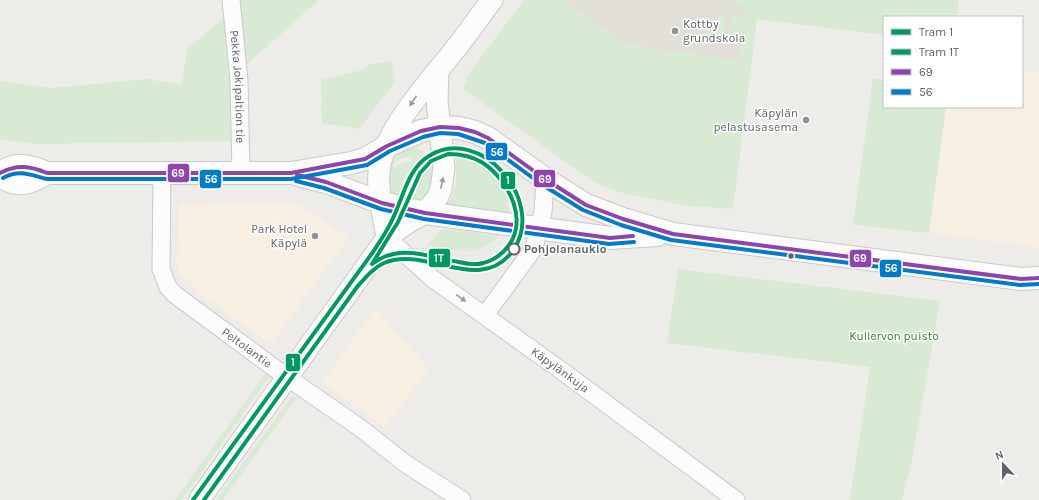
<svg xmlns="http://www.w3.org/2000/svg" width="1039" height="500" font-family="Karla,sans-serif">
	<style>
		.commercial { fill: #f7f0e2 }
		.education { fill: #e2ded8 }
		.green { fill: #d9ead4; fill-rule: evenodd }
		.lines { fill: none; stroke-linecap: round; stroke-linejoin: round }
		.minor-casing { stroke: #cac9ca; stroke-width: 19 }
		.tertiary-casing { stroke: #cac9ca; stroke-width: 23 }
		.secondary-casing { stroke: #c9c9ca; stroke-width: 24 }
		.minor { stroke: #fcfcfc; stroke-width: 17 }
		.tertiary { stroke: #fcfcfc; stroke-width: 21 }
		.secondary { stroke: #fcfcfc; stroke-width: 22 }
		.tram { stroke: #e3e4e3; stroke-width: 1 }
		.bus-1-casing { stroke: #fff; stroke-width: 7 }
		.bus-2-casing { stroke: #fff; stroke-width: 7 }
		.bus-1 { stroke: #8e44ad; stroke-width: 4 }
		.bus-2 { stroke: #007ac9; stroke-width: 4 }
		.tram-1-casing { stroke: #fff; stroke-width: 7 }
		.tram-2-casing { stroke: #fff; stroke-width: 7 }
		.tram-1 { stroke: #00985f; stroke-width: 4 }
		.tram-2 { stroke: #00985f; stroke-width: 4 }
		.oneway { fill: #95999b }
		.poi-dot { fill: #909394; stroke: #fff; stroke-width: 1.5 }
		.stop-dot { fill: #fff; stroke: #5e6367; stroke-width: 2 }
		.bus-dot { fill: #5e6367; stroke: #fff; stroke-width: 1.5 }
		.labels { text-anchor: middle; stroke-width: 3; stroke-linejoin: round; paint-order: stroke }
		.poi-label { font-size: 12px; fill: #5e6367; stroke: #fff; text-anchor: end }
		.street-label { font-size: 12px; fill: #5e6367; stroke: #fff }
		.stop-label { font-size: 12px; font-weight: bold; fill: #5e6367; stroke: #fff; text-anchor: start }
		.park-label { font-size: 12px; fill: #388330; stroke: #fff }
		.line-badge { stroke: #fff; stroke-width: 1.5 }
		.badge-label { font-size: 11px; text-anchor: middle; font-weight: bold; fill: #fff }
	</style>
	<rect width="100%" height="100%" fill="#eeece9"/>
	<!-- commercial -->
	<g class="commercial">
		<polygon points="1022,73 1039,73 1039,247 929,233 946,107 1022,107"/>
		<polygon points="178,203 300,204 348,238 271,344 196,291 198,288 179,274 177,266"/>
		<polygon points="376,308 428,369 385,428 322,382"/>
	</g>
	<!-- education -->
	<polygon class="education" points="563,0 746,0 739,61 630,45 588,19"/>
	<!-- green -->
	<g class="green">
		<polygon points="239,0 319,0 245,66"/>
		<polygon points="524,0 563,0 588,19 630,45 739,61 742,42 727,40 731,15 744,17 745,9 733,0 959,0 957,17 884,17 884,35 757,19 733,209 688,206 622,193 595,183 463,89 469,73"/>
		<polygon points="723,10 726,12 722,40 702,37"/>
		<polygon points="227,15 233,141 35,144 0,139 0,81 52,88 147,79 182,85 187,49"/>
		<polygon points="391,60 395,82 359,129 322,123 321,80 362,70 369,65"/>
		<polygon points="873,78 884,80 884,107 946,107 929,233 853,225"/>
		<path d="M 416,148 L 425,152 L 409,170 L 397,196 C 375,182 391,147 416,148 ZM 412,156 L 413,160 L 399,164 L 395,168 L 392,165 L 400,159 Z"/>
		<path d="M 456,153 C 488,156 509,182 509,214 L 448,206 L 456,184 Z"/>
		<path d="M 430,161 C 437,180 431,204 406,199 L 416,176 Z"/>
		<path d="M 447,229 L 501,235 C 478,258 456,251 428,245 L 440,230 Z"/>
		<polygon points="678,269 940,301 912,461 902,500 850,500 870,367 667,343"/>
		<polygon points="265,374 269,377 182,500 175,500"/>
		<polygon points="292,396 296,399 223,500 216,500"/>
	</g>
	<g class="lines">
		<!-- minor casing -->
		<g class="minor-casing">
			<g id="minor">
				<path id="s1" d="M 231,0 L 239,80 L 241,173"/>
				<path id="s2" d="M 162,172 L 161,269 L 168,287 L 174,294 L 288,378 L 359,427 L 406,464 L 462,500"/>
				<path id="s3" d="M 387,238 L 433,279 L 562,371 L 736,500"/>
				<polyline points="485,315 534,248 543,212 545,179"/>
			</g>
		</g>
		<!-- tertiary casing -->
		<g class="tertiary-casing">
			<g id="tertiary">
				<path d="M 387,238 C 384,217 377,193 379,172 C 382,136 422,90 444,63 C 461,43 476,21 492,0"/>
				<polyline points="199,500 387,238 404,225 425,213 438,197 441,189 444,168 437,100 438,71"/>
			</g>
		</g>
		<!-- secondary casing -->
		<g class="secondary-casing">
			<g id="secondary">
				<path d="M 0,173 C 17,162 29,165 47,173 L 291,173 L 351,163 L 365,159 L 387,146 L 421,131 L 440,127 L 459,128 L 475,132 L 488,138 L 545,179 L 586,205 L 623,219 L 673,234 L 1021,279 L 1039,278"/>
				<polyline points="298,175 326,182 382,203 425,213 610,238 657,235"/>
				<path d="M 0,176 C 17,188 30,184 47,173"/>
			</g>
		</g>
		<!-- minor -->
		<use href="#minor" class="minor"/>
		<!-- tertiary -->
		<use href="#tertiary" class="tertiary"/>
		<!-- secondary -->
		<use href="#secondary" class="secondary"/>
		<!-- tram -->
		<path class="tram" d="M 357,287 C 369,271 379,256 400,250 C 434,241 470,272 500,243 C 505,238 511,230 513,222 C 518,200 510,183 496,166"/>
		<!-- bus-1 casing -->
		<g class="bus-1-casing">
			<g id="bus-1">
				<path d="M 0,173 C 17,164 30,166 47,173 L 291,173 L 365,159 L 387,146 L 421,131 L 440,127 L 459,128 L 475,132 L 488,138 L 545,179 L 586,205 L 623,219 L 673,234 L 1021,279 L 1039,278"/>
				<polyline points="297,175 326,182 382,203 425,213 610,238 633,236"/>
			</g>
		</g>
		<!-- bus-2 casing -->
		<g class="bus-2-casing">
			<g id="bus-2">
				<path d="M 3,178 C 20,169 30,175 47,179 L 291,179 L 367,165 L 390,151 L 423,137 L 440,133 L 458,134 L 485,143 L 541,184 L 583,210 L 621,225 L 671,240 L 1020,285 L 1039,284"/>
				<polyline points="296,181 324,188 381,209 424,219 609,244 634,242"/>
			</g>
		</g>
		<!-- bus-1 -->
		<use href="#bus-1" class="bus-1"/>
		<!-- bus-2 -->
		<use href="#bus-2" class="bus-2"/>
		<!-- tram-1 casing -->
		<g class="tram-1-casing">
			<path id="tram-1" d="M 193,500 L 373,252 C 380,241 388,230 393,218 C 403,198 408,168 429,156 C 480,124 546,200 514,249 C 482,297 426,245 384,263 C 373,268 365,278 357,287 L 204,500"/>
		</g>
		<!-- tram-2 casing -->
		<g class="tram-2-casing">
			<path id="tram-2" d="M 448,154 C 460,154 472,156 483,163 C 510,181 531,224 504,251 C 498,257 492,261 483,263 C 476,265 467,264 459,262 C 429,257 399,243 372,264 L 398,222 L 420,173 L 431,161 Z"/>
		</g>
		<!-- tram-1 -->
		<use href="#tram-1" class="tram-1"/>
		<!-- tram-2 -->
		<use href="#tram-2" class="tram-2"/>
	</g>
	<!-- one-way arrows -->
	<defs><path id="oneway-solid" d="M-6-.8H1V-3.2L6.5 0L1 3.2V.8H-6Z"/></defs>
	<g class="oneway">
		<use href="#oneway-solid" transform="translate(413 101) rotate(124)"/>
		<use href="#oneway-solid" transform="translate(442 183) rotate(-78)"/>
		<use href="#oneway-solid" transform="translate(461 298) rotate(35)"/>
	</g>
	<!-- markers -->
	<g class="poi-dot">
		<circle cx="675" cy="31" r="4"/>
		<circle cx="806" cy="120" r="4"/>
		<circle cx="315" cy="236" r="4"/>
	</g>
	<circle class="stop-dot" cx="514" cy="249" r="5.5"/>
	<circle class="bus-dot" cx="791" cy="256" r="3.5"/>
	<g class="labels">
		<!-- poi labels -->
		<g class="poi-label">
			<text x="683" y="28" text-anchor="start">Kottby<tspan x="683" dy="14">grundskola</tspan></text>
			<text x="798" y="117">Käpylän<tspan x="798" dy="14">pelastusasema</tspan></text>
			<text x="307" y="233">Park Hotel<tspan x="307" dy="14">Käpylä</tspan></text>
		</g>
		<!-- street labels -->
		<g class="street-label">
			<text dy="4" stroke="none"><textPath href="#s1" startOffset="87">Pekka Jokipaltion tie</textPath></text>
			<text dy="4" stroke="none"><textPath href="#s2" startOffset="216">Peltolantie</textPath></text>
			<text dy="4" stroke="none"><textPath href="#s3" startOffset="218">Käpylänkuja</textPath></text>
		</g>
		<!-- stop labels -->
		<g class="stop-label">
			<text x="524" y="253">Pohjolanaukio</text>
		</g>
		<!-- park labels -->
		<g class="park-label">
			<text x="894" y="340">Kullervon puisto</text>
		</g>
	</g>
	<g class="line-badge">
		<rect x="485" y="142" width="23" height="19" rx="4" fill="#007ac9"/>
		<rect x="167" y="163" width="23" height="20" rx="4" fill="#8e44ad"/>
		<rect x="533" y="169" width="23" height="19" rx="4" fill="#8e44ad"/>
		<rect x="199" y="169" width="23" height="20" rx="4" fill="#007ac9"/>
		<rect x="500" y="171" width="16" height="19" rx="4" fill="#00985f"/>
		<rect x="428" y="248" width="23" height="20" rx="4" fill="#00985f"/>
		<rect x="849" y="249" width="23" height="19" rx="4" fill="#8e44ad"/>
		<rect x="879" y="259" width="23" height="19" rx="4" fill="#007ac9"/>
		<rect x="285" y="353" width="16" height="19" rx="4" fill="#00985f"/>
	</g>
	<g class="badge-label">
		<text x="497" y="156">56</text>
		<text x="178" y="177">69</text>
		<text x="545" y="183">69</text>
		<text x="211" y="183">56</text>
		<text x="508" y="184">1</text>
		<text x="439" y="262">1T</text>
		<text x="860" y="262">69</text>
		<text x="891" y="272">56</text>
		<text x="293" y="366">1</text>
	</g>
	<!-- legend -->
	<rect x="883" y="16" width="140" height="92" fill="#ffffff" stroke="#bfc1c2"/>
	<rect x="891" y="29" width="20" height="6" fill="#00985f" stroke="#bfc1c2"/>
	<text x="919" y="36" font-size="12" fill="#5e6367">Tram 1</text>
	<rect x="891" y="49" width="20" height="6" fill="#00985f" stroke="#bfc1c2"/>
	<text x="919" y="56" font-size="12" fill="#5e6367">Tram 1T</text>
	<rect x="891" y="69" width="20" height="6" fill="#8e44ad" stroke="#bfc1c2"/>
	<text x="919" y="76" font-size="12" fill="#5e6367">69</text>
	<rect x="891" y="89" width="20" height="6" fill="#007ac9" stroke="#bfc1c2"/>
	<text x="919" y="96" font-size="12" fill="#5e6367">56</text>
	<!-- north arrow -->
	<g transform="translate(1003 464) rotate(338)" stroke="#ffffff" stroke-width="3" paint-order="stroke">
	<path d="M0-3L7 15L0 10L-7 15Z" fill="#5e6367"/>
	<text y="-6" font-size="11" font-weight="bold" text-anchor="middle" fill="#5e6367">N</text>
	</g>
</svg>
